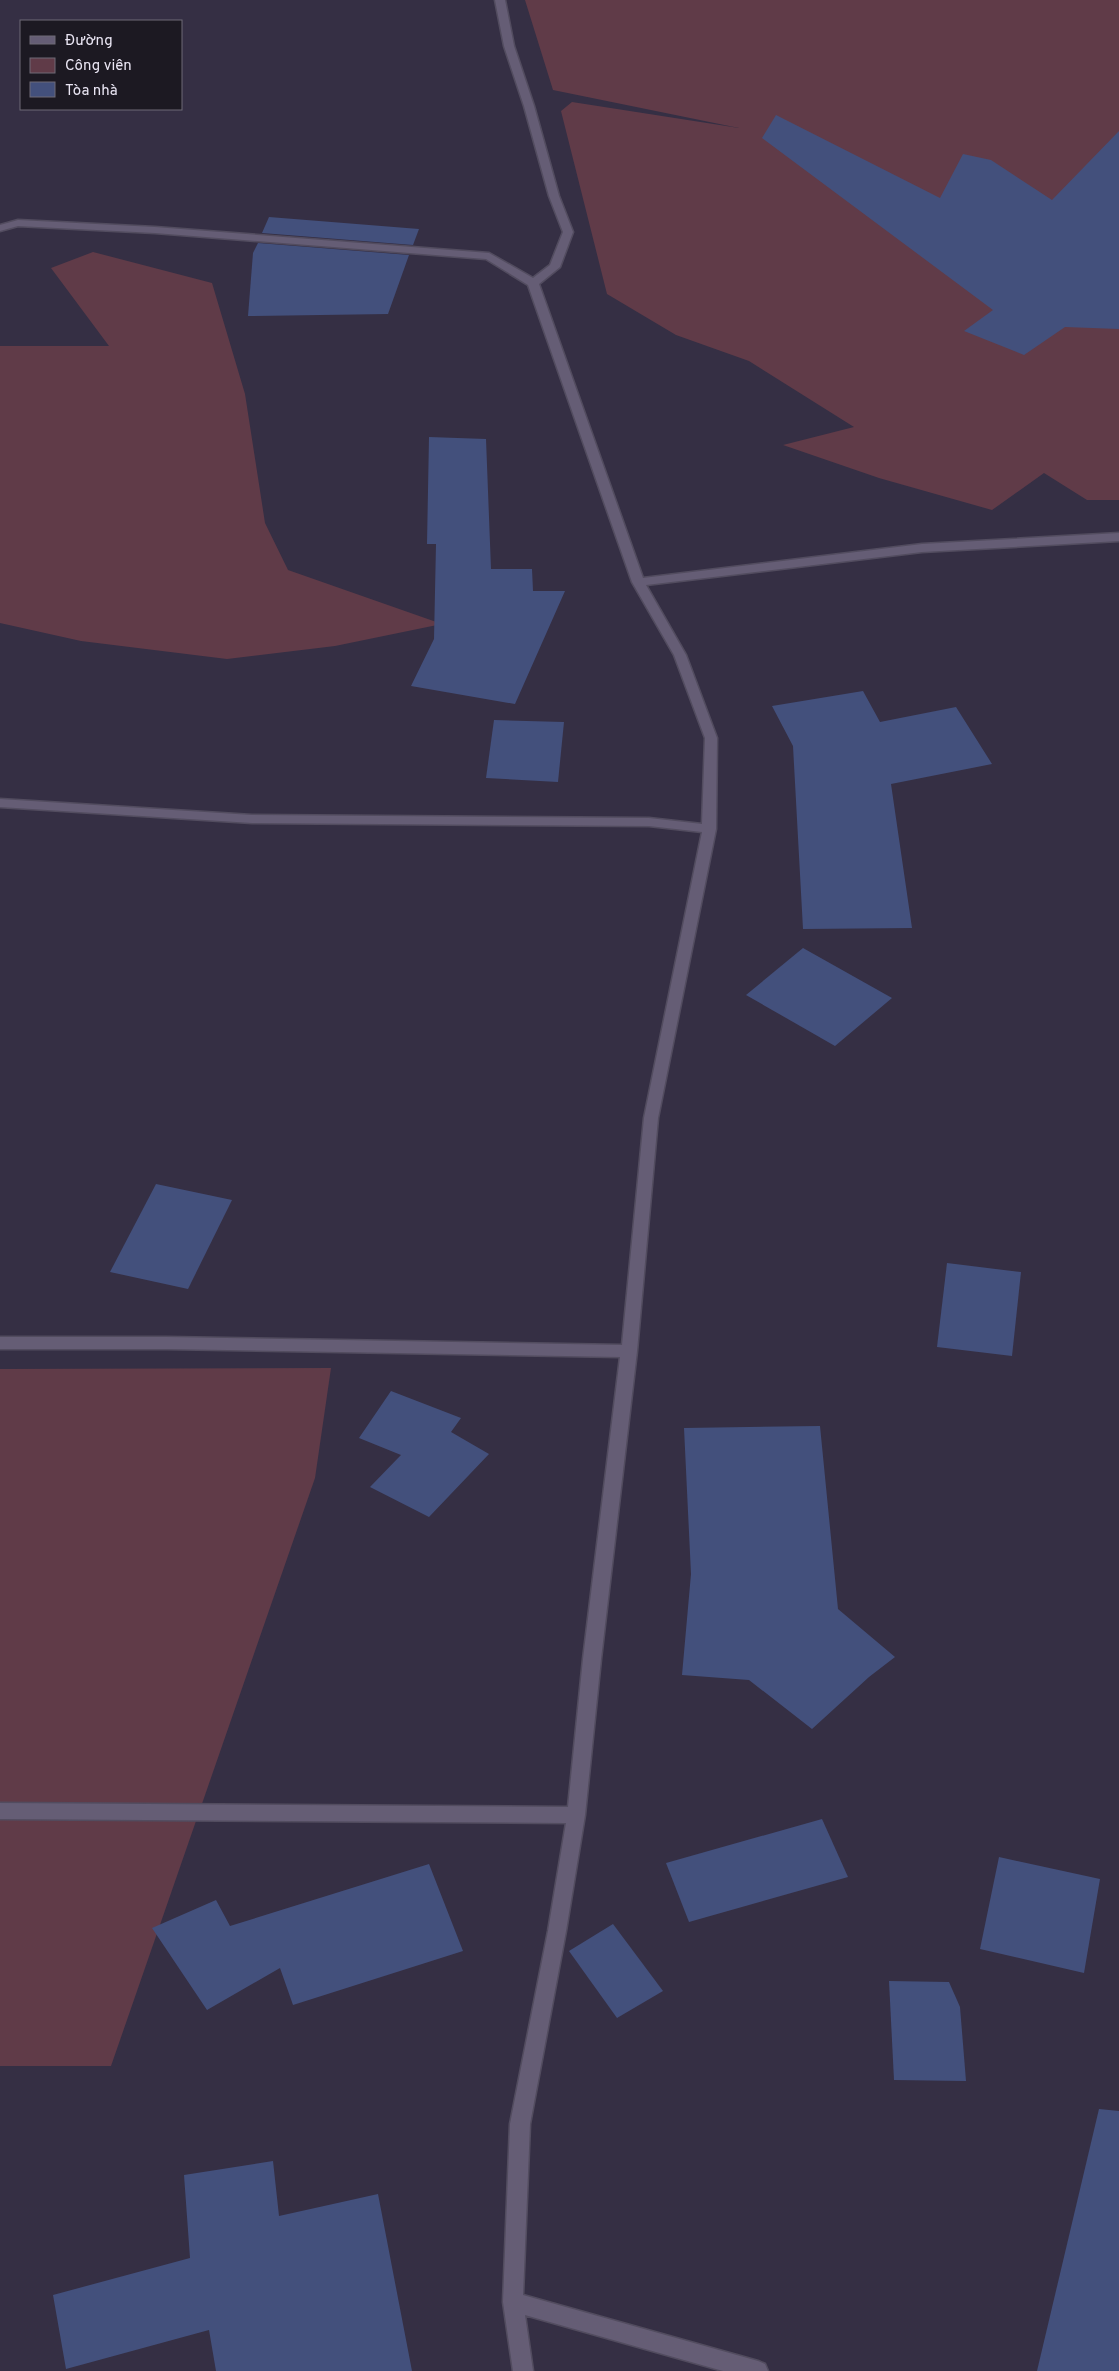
<svg xmlns="http://www.w3.org/2000/svg" width="1119" height="2371" font-family="Overpass,sans-serif">
	<style>
		.green { fill: #603b48 }
		.building { fill: #43507c }
		.lines { fill: none; stroke-linecap: round; stroke-linejoin: round }
		.minor-casing { stroke: #524c5f; stroke-width: 3 }
		.minor { fill: #655d75; fill-rule: evenodd }
	</style>
	<rect width="100%" height="100%" fill="#352f44"/>
	<!-- green -->
	<g class="green">
		<polygon points="525,0 1119,0 1119,500 1087,500 1044,473 992,510 879,478 783,445 854,427 749,361 676,335 607,294 561,111 572,102 739,128 553,90"/>
		<polygon points="93,252 212,283 245,394 265,523 288,570 442,624 335,646 227,659 81,641 0,623 0,346 109,346 51,268"/>
		<polygon points="331,1368 315,1478 111,2066 0,2066 0,1369"/>
	</g>
	<!-- building -->
	<g class="building">
		<polygon points="776,115 940,198 963,154 991,160 1052,200 1119,131 1119,329 1065,327 1024,355 964,331 993,310 762,138"/>
		<polygon points="269,217 419,229 413,245 262,233"/>
		<polygon points="258,243 409,255 388,314 248,316 253,253"/>
		<polygon points="429,437 486,439 491,569 532,569 533,591 565,591 515,704 411,686 434,639 436,544 427,544"/>
		<polygon points="863,691 880,722 956,707 992,764 891,784 912,928 803,929 793,746 772,706"/>
		<polygon points="494,720 564,722 558,782 486,778"/>
		<polygon points="803,948 892,998 835,1046 746,995"/>
		<polygon points="156,1184 232,1200 188,1289 110,1272"/>
		<polygon points="947,1263 1021,1272 1012,1356 937,1347"/>
		<polygon points="391,1391 461,1418 451,1432 489,1454 429,1517 370,1487 401,1455 359,1438"/>
		<polygon points="820,1426 838,1609 895,1657 869,1677 812,1729 749,1680 682,1675 691,1574 684,1428"/>
		<polygon points="822,1819 848,1877 689,1922 666,1863"/>
		<polygon points="999,1857 1100,1879 1084,1973 980,1949"/>
		<polygon points="429,1864 463,1951 293,2005 280,1968 207,2010 152,1928 216,1900 230,1926"/>
		<polygon points="613,1924 663,1991 617,2018 569,1951"/>
		<polygon points="889,1981 949,1982 960,2007 966,2081 894,2080"/>
		<polygon points="1099,2109 1119,2111 1119,2371 1037,2371"/>
		<polygon points="273,2161 279,2216 378,2194 412,2371 216,2371 209,2330 66,2369 53,2295 190,2258 184,2175"/>
	</g>
	<g class="lines">
		<!-- minor casing -->
		<g class="minor-casing">
			<polygon id="minor" points="495,0 505,0 514,46 534,106 559,196 573,232 560,267 539,284 643,578 922,544 1119,533 1119,541 922,552 646,585 686,655 717,738 716,829 658,1118 637,1351 601,1659 585,1815 566,1931 530,2124 523,2295 758,2361 765,2364 768,2371 723,2371 525,2315 533,2371 513,2371 503,2302 510,2124 548,1931 566,1823 0,1819 0,1803 568,1807 583,1659 620,1357 167,1349 0,1349 0,1337 167,1337 622,1345 644,1118 702,832 649,826 252,823 0,807 0,799 252,815 649,818 702,824 705,738 674,655 632,582 528,285 486,259 155,233 18,226 0,231 0,225 18,220 155,227 489,253 533,278 550,265 563,232 549,196 524,106 504,46"/>
		</g>
		<!-- minor -->
		<use href="#minor" class="minor"/>
	</g>
	<!-- legend -->
	<rect x="20" y="20" width="162" height="90" fill="#1c1922" stroke="#6e6b76"/>
	<rect x="30" y="36" width="25" height="8" fill="#655d75" stroke="#6e6b76"/>
	<text x="65" y="45" font-size="15" fill="#eae6f4">Đường</text>
	<rect x="30" y="58" width="25" height="15" fill="#603b48" stroke="#6e6b76"/>
	<text x="65" y="70" font-size="15" fill="#eae6f4">Công viên</text>
	<rect x="30" y="82" width="25" height="15" fill="#43507c" stroke="#6e6b76"/>
	<text x="65" y="95" font-size="15" fill="#eae6f4">Tòa nhà</text>
</svg>
